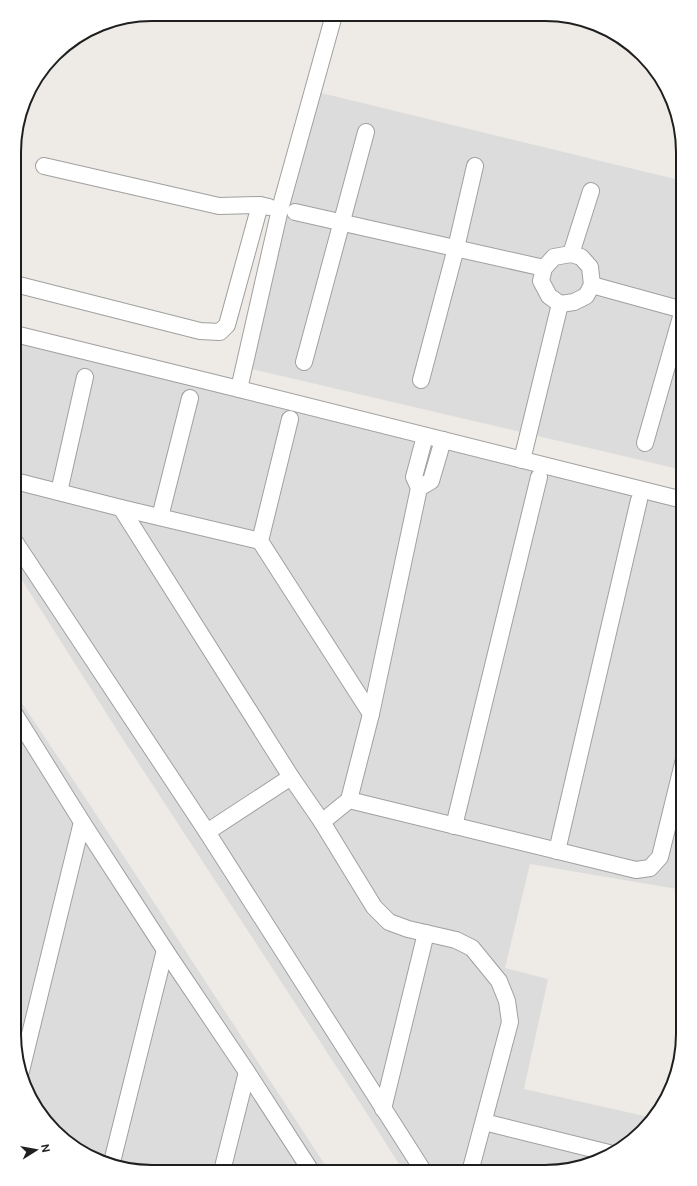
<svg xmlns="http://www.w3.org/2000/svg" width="697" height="1186" font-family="'DM Sans',sans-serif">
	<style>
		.residential { fill: #dcdcdc }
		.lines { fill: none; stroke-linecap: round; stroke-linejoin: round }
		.minor-casing { stroke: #a0a0a0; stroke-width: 18 }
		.minor { stroke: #fff; stroke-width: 16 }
		.rim { fill: none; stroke: #1f1f1f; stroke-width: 2 }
	</style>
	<rect width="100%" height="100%" fill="#eeebe6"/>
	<!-- residential -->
	<g class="residential">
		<polygon points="313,91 683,181 683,470 252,369"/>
		<polygon points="15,335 683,499 683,890 530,864 505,968 548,979 524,1089 649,1117 648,1123 598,1162 545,1172 404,1172 368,1115 124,741 15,569"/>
		<polygon points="14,691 121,852 329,1171 134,1171 68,1144 24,1087 14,1034"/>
	</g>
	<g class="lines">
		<!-- minor casing -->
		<g class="minor-casing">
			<g id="minor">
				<polyline points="44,166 219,206 260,205 269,207"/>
				<polyline points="295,212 544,268"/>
				<polygon points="571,254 581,257 590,267 592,285 586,296 574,302 560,304 549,296 541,281 544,268 554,257"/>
				<polyline points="571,254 591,191"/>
				<polyline points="15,284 200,331 220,332 227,325 260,205"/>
				<polyline points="592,285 683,310"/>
				<polyline points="15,334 239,389 683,500"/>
				<polyline points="304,362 366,132"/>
				<polyline points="421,380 456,248 475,166"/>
				<polyline points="239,389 280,209 334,15"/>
				<polyline points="290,419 260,541 371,714"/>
				<polyline points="645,443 683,310"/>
				<polyline points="522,460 560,304"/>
				<polyline points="15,481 121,508 260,541"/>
				<polyline points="419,488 431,481 443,440"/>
				<polyline points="59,492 85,377"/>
				<polyline points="121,508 291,777 322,822 374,907 389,922 408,929 456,940 472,948 499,981 507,1001 510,1022 470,1172"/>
				<polyline points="160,517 190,398"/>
				<polyline points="15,542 207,832 424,1172"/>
				<polyline points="14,713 82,822 165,950 247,1072 311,1171"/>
				<polyline points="349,800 636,870 650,868 660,857 683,763"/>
				<polyline points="322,822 349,800 371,714 419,488 414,477 425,436"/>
				<polyline points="454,826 539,477"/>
				<polyline points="207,832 291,777"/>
				<polyline points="557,851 639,500"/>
				<polyline points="21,1071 82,822"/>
				<polyline points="383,1109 426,933"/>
				<polyline points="484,1122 609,1153"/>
				<polyline points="112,1162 165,950"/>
				<polyline points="222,1171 247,1072"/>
			</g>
		</g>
		<!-- minor -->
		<use href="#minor" class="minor"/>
	</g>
	<!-- crop -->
	<path d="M0 0H697V1186H0ZM152 21H545A131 131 0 0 1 676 152V1034A131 131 0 0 1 545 1165H152A131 131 0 0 1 21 1034V152A131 131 0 0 1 152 21Z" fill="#fff" fill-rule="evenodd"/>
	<path class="rim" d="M152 21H545A131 131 0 0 1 676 152V1034A131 131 0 0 1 545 1165H152A131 131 0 0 1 21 1034V152A131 131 0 0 1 152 21Z"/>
	<!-- north arrow -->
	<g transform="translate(36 1150) rotate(79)" stroke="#ffffff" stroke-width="3" paint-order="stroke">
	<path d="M0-3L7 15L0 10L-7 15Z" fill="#1f1f1f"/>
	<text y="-6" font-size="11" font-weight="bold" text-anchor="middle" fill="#1f1f1f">N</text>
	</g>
</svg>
